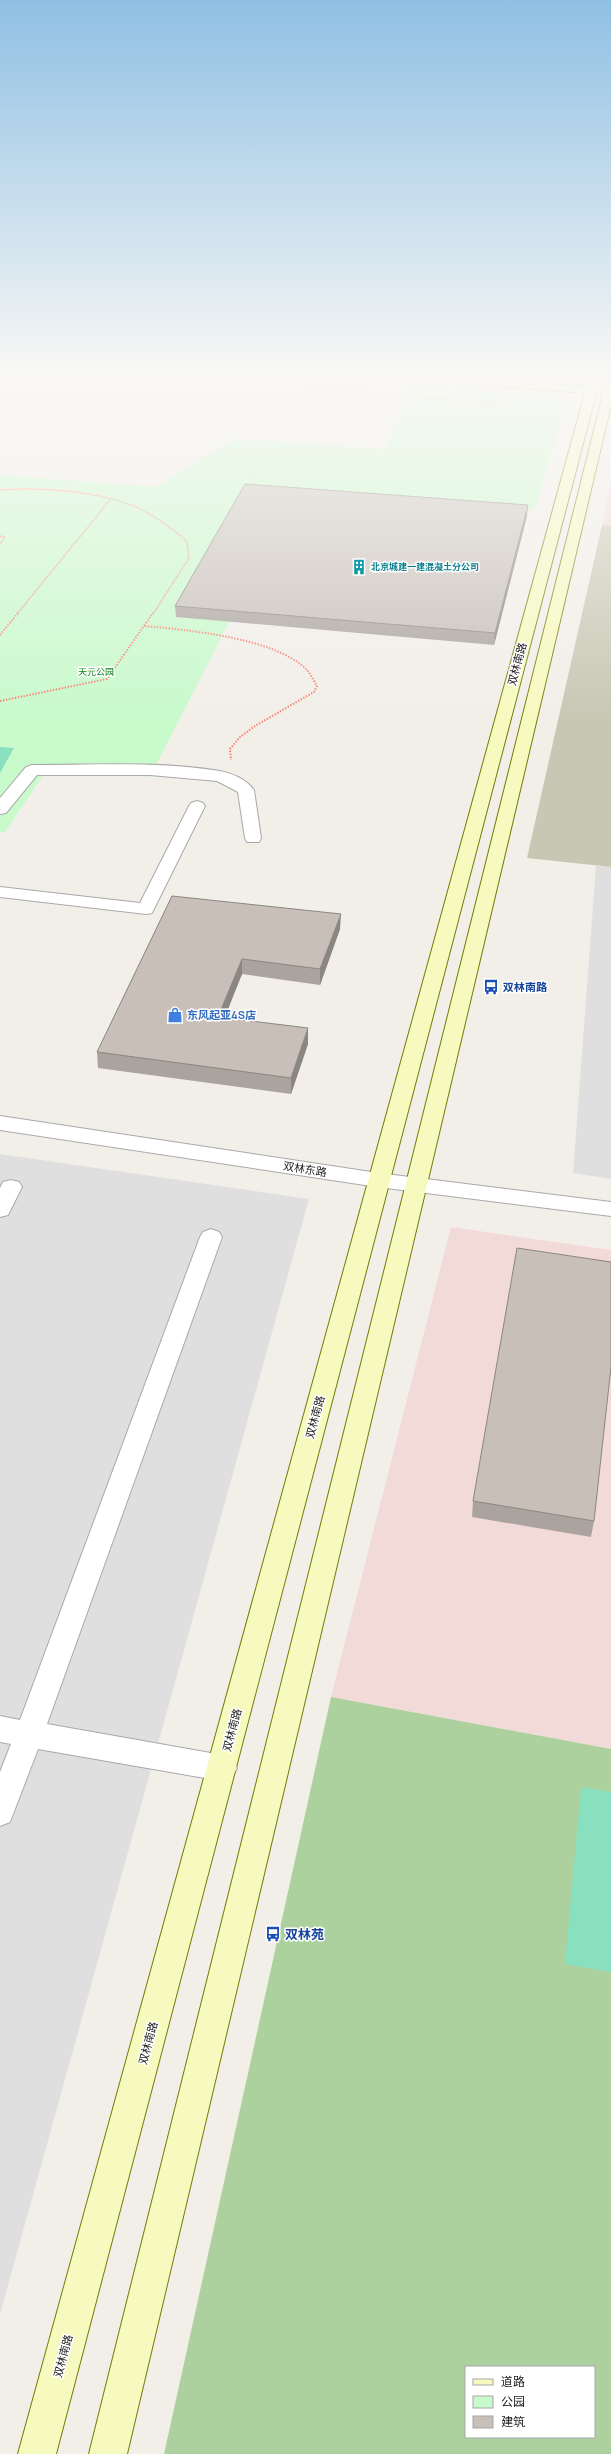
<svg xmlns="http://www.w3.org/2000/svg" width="611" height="2454" font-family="Manrope,'Noto Sans SC',sans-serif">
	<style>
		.residential { fill: #e0dfdf }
		.commercial { fill: #f2dad9 }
		.construction { fill: #c7c7b4 }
		.forest { fill: #add19e; fill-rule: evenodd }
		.park { fill: #c8facc }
		.pitch { fill: #88e0be }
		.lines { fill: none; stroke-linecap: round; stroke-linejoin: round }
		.lane-casing { stroke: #a9a9a9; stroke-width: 7 }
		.street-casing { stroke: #a9a9a9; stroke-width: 2 }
		.secondary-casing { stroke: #707d05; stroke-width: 2 }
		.path-far1 { stroke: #fa8072; stroke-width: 1.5; stroke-dasharray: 1 1; stroke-linecap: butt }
		.path { stroke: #fa8072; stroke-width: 2; stroke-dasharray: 1.5 1.5; stroke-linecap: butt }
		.lane { stroke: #fff; stroke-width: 6 }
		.street { fill: #fff; fill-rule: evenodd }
		.secondary { fill: #f7fabf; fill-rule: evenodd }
		.wall { fill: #aba49e }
		.shaded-wall { fill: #8b8681 }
		.building { fill: #c7bfb8; stroke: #8b8681 }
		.labels { text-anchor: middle; stroke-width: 3; stroke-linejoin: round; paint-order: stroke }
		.far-culture-label { font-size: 9px; font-weight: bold; fill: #0d838f; stroke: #fff; text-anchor: start }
		.far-park-label { font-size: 9px; fill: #0c8416; stroke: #fff }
		.street-label { font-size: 11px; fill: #222; stroke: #fff }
		.transit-label { font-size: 11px; font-weight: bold; fill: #164399; stroke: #fff; text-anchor: start }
		.shop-label { font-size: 11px; font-weight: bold; fill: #366cbe; stroke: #fff; text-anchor: start }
		.near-transit-label { font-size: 13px; font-weight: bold; fill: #164399; stroke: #fff; text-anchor: start }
	</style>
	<rect width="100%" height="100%" fill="#f2efe9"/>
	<!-- residential -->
	<g class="residential">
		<polygon points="596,866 611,867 611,1179 573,1173"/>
		<polygon points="0,1154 309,1199 0,2314"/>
	</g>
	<!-- commercial -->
	<g class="commercial">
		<polygon points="611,481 611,526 602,525"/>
		<polygon points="451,1227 611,1250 611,1749 331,1697"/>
	</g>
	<!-- construction -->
	<polygon class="construction" points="602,525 611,526 611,867 527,858"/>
	<!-- forest -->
	<path class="forest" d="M 331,1697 L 611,1749 L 611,2454 L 164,2454 ZM 466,2367 L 594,2367 L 594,2437 L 466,2437 Z"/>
	<!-- park -->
	<polygon class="park" points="412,386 555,397 565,405 536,507 229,622 150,777 50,765 5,832 0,832 0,475 156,487 234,439 385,449"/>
	<!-- pitch -->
	<g class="pitch">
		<polygon points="0,747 14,748 0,773"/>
		<polygon points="581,1787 611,1792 611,1972 565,1964"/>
	</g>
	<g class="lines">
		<!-- lane casing -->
		<g class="lane-casing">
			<polyline id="lane" points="580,380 581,378"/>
		</g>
		<!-- street casing -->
		<g class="street-casing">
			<g id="street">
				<path d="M 32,765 C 94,765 159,761 220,771 C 232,773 247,780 254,790 L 261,838 L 259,842 L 247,842 L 245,838 L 238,792 L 217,781 L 150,775 L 37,775 L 6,813 L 0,814 L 0,798 L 26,767 Z"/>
				<polygon points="197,801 203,803 205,806 152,913 146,914 0,897 0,887 140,903 189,806 191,803"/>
				<polygon points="0,1116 378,1173 611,1202 611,1216 378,1187 0,1130"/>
				<polygon points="11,1180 19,1182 22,1187 8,1215 0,1217 0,1188 3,1182"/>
				<polygon points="211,1229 219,1232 222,1237 47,1724 222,1755 232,1759 237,1768 232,1777 222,1781 38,1749 10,1822 0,1826 0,1772 11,1744 0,1742 0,1716 20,1720 200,1237 203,1232"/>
			</g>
		</g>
		<!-- secondary casing -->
		<g class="secondary-casing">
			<polygon id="secondary" points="423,378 472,378 587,386 590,379 595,378 599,381 598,387 604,388 607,380 611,379 611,405 127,2454 89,2454 603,394 596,394 56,2454 18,2454 585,393 428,381"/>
		</g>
		<!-- path-far1 -->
		<g class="path-far1">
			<polyline points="80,378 161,384 236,379 262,380 429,399 510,402"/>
			<path d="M 0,490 C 40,487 98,491 136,507 C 152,514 168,526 182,537 L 187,542 L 189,558 L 153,614"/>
			<polyline points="0,536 5,537 0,544"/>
			<polyline points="17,614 110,500"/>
		</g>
		<!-- path -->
		<g class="path">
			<path d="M 145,626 C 188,630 276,638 307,670 C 311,675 314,681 317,686 L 314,692 L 255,726 L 240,737 L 230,749 L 231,760"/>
			<polyline points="0,635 18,613"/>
			<polyline points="0,701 107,679 153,613"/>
		</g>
		<!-- lane -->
		<use href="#lane" class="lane"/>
		<!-- street -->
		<use href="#street" class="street"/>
		<!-- secondary -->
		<use href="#secondary" class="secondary"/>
	</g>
	<!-- wall -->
	<g class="wall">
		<polygon points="527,516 494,645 176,617 175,606"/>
		<polygon points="172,896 340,929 320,985 242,974 224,1018 308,1044 291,1094 98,1068 97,1052"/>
		<polygon points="473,1501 594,1521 591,1537 472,1517"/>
	</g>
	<!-- shaded-wall -->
	<g class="shaded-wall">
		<polygon points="528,505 527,516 494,645 495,633"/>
		<polygon points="341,914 340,929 320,985 320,969"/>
		<polygon points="242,959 242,974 219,1032 218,1017"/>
		<polygon points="308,1028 308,1044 291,1094 291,1078"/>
	</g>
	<!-- building -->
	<g class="building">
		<polygon points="245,484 528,505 495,633 175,606"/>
		<polygon points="172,896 341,914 320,969 242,959 218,1017 308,1028 291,1078 97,1052"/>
		<polygon points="517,1248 611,1262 611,1367 594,1521 473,1501"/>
	</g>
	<!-- sky -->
	<linearGradient id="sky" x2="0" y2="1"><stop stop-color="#8fc0e4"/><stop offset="0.52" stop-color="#f9f8f5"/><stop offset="1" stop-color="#f9f8f5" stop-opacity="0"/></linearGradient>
	<rect width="611" height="721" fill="url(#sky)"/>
	<!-- icons -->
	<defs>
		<g id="building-bare" transform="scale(1.2)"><path d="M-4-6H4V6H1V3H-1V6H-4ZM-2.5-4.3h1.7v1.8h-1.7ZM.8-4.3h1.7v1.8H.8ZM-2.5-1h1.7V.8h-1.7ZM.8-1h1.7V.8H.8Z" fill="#0f9aa8" stroke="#fff" stroke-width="2.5" paint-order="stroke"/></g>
		<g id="bus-bare" transform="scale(1.2)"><path d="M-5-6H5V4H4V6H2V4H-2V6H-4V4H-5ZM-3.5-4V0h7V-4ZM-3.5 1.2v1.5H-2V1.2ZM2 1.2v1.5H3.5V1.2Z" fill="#1a4fb4" stroke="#fff" stroke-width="2.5" paint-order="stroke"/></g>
		<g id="shop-bare" transform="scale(1.2)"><path d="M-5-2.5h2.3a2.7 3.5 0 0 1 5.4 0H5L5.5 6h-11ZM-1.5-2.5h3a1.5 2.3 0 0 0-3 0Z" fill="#3f7fe0" stroke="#fff" stroke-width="2.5" paint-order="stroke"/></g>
	</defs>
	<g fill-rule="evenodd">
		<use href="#building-bare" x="359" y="567"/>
		<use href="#bus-bare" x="491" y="987"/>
		<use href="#shop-bare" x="175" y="1015"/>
		<use href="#bus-bare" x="273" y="1934"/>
	</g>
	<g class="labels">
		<!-- far-culture labels -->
		<g class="far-culture-label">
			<text x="371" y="570">北京城建一建混凝土分公司</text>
		</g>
		<!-- far-park labels -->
		<g class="far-park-label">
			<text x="96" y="675">天元公园</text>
		</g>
		<!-- street labels -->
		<g class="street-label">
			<text transform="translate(517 664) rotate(-75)" y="4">双林南路</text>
			<text transform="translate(305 1169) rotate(9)" y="4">双林东路</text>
			<text transform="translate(315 1417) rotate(-75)" y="4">双林南路</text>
			<text transform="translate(232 1730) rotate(-75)" y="4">双林南路</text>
			<text transform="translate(148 2043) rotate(-75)" y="4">双林南路</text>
			<text transform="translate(63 2356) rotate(-75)" y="4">双林南路</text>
		</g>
		<!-- transit labels -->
		<g class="transit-label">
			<text x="503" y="991">双林南路</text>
		</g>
		<!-- shop labels -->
		<g class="shop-label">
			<text x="187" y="1019">东风起亚4S店</text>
		</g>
		<!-- near-transit labels -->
		<g class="near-transit-label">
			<text x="285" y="1939">双林苑</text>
		</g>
	</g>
	<!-- legend -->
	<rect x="465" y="2366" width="130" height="72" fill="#ffffff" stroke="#a7a7a7"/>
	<rect x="473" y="2379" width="20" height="6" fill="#f7fabf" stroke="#a7a7a7"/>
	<text x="501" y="2386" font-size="12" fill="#222222">道路</text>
	<rect x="473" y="2396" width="20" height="12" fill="#c8facc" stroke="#a7a7a7"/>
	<text x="501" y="2406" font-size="12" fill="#222222">公园</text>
	<rect x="473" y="2416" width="20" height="12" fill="#c7bfb8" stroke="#a7a7a7"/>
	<text x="501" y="2426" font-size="12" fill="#222222">建筑</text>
</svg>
